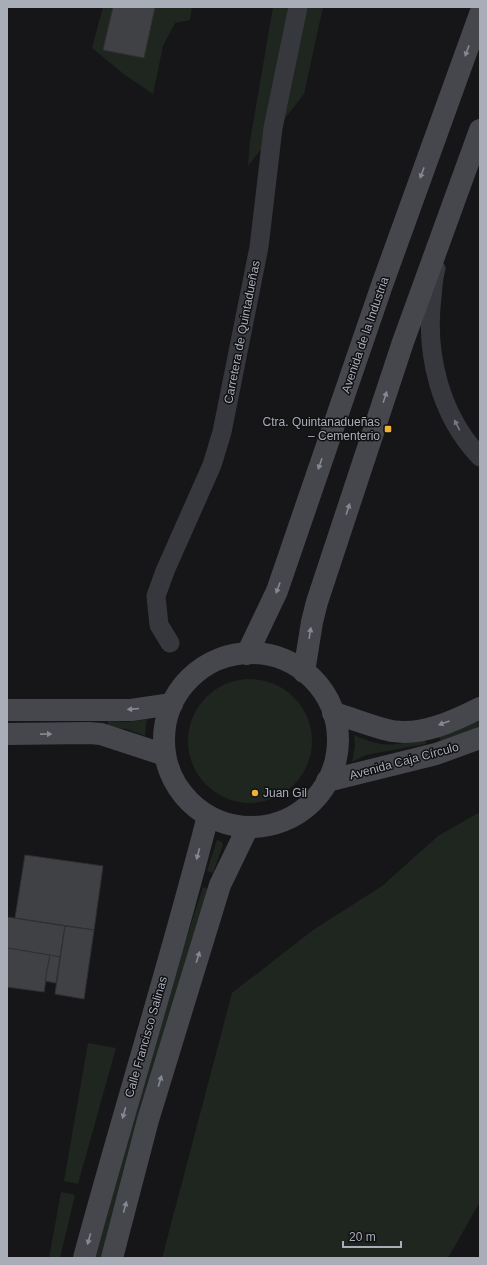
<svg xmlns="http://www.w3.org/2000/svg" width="487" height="1265" font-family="Helvetica,sans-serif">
	<rect width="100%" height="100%" fill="#161618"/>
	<!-- green -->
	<g fill="#1e261f">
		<path d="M103,7H192L190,20L175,23L163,46L153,94L125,75L92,48Z"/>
		<path d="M273,7H323L304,94L248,166L250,141Z"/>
		<circle cx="250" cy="741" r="62"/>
		<path d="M147,719L145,736L127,729L108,727V721L128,722Z"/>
		<path d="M480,721V727L440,741L439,736Z"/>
		<path d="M354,735C385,749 393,745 425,739L426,744L366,755L352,762L355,746Z"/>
		<path d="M480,812V1202L448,1258H162L232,993L313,930L382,886L438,836Z"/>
		<path d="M217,840L222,842L223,845L213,873L207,871Z"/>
		<path d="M203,887L208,889C169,1011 134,1134 101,1258H95L170,988Z"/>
		<path d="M88,1043L116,1048L78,1184L64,1181Z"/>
		<path d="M61,1192L75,1195L60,1258H49Z"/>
	</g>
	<!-- building -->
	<g fill="#404145" stroke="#303034">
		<path d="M113,7H155L144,58L103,50Z"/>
		<path d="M25,855L103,866L94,930L15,918Z"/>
		<path d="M7,917L65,926L60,957L7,948Z"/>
		<path d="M65,926L94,930L84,999L55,994Z"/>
		<path d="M7,948L50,955L44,992L7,987Z"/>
		<path d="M50,955L60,957L56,983L45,981Z"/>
	</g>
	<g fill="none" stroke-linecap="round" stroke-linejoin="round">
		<!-- street -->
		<g stroke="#37383d" stroke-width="19">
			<path d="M436,269C433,278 433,288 432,297C425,354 440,415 480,457"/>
			<path d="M170,643L159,625L156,596L165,571L212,465L222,432L259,247L273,128L298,7"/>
		</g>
		<!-- secondary -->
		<g stroke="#45474d" stroke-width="22">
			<circle cx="251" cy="740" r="87"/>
			<path d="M247,654L277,591L382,285L480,14"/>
			<path d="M304,672L312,622L317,602L403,342L480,130"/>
			<path d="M7,710H131L172,704"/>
			<path d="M333,713C352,718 373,727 392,731C422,736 454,721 480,708"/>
			<path d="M7,734L89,733L101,734L165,755"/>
			<path d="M327,781L436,754L480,738"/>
			<path d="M84,1258C124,1110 170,964 208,816"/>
			<path d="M112,1258L148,1120L220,885L248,827"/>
		</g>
	</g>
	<!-- one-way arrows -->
	<defs><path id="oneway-solid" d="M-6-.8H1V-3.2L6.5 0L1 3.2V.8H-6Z"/></defs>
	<g fill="#858993">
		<use href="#oneway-solid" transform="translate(467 51) rotate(110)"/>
		<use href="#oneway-solid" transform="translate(422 173) rotate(110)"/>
		<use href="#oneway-solid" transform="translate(385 397) rotate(-72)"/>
		<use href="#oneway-solid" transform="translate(320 464) rotate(109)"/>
		<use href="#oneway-solid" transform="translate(348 509) rotate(-72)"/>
		<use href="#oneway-solid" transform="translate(278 588) rotate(110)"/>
		<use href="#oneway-solid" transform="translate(310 633) rotate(-81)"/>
		<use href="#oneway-solid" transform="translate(133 709) rotate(175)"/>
		<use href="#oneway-solid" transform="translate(444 723) rotate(160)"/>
		<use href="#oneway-solid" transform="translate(46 734) rotate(-1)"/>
		<use href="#oneway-solid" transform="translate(198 854) rotate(105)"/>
		<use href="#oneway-solid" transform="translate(198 957) rotate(-73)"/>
		<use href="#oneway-solid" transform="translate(160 1081) rotate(-73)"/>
		<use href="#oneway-solid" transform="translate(124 1113) rotate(106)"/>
		<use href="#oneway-solid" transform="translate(125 1207) rotate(-75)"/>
		<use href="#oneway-solid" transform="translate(89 1239) rotate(105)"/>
	</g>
	<use fill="#757881" href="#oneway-solid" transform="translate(457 425) rotate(-117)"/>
	<!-- markers -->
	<g fill="#f2b134" stroke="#111113" stroke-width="1.5">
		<rect x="384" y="425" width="8" height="8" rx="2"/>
		<circle cx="255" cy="793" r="4"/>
	</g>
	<g text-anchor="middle" stroke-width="3" stroke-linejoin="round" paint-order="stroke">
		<!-- street labels -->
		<g font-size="12" fill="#a8adb8" stroke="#111113">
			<text transform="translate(242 332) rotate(-79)" y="4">Carretera de Quintadueñas</text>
			<text transform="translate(365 335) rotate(-71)" y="4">Avenida de la Industria</text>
			<text transform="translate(404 761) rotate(-15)" y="4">Avenida Caja Círculo</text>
			<text transform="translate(146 1037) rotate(-74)" y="4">Calle Francisco Salinas</text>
		</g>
		<!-- poi labels -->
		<g font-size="12" fill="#a8adb8" stroke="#111113" text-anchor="end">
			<text x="380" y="426">Ctra. Quintanadueñas<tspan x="380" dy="14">– Cementerio</tspan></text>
			<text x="263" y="797" text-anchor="start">Juan Gil</text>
		</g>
	</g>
	<!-- border -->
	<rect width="487" height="1265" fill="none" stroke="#a8adb8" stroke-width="16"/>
	<!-- scale -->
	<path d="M343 1241v6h58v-6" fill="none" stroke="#a8adb8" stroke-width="2"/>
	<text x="349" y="1241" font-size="12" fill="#a8adb8" stroke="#111113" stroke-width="3" paint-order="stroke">20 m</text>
</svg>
